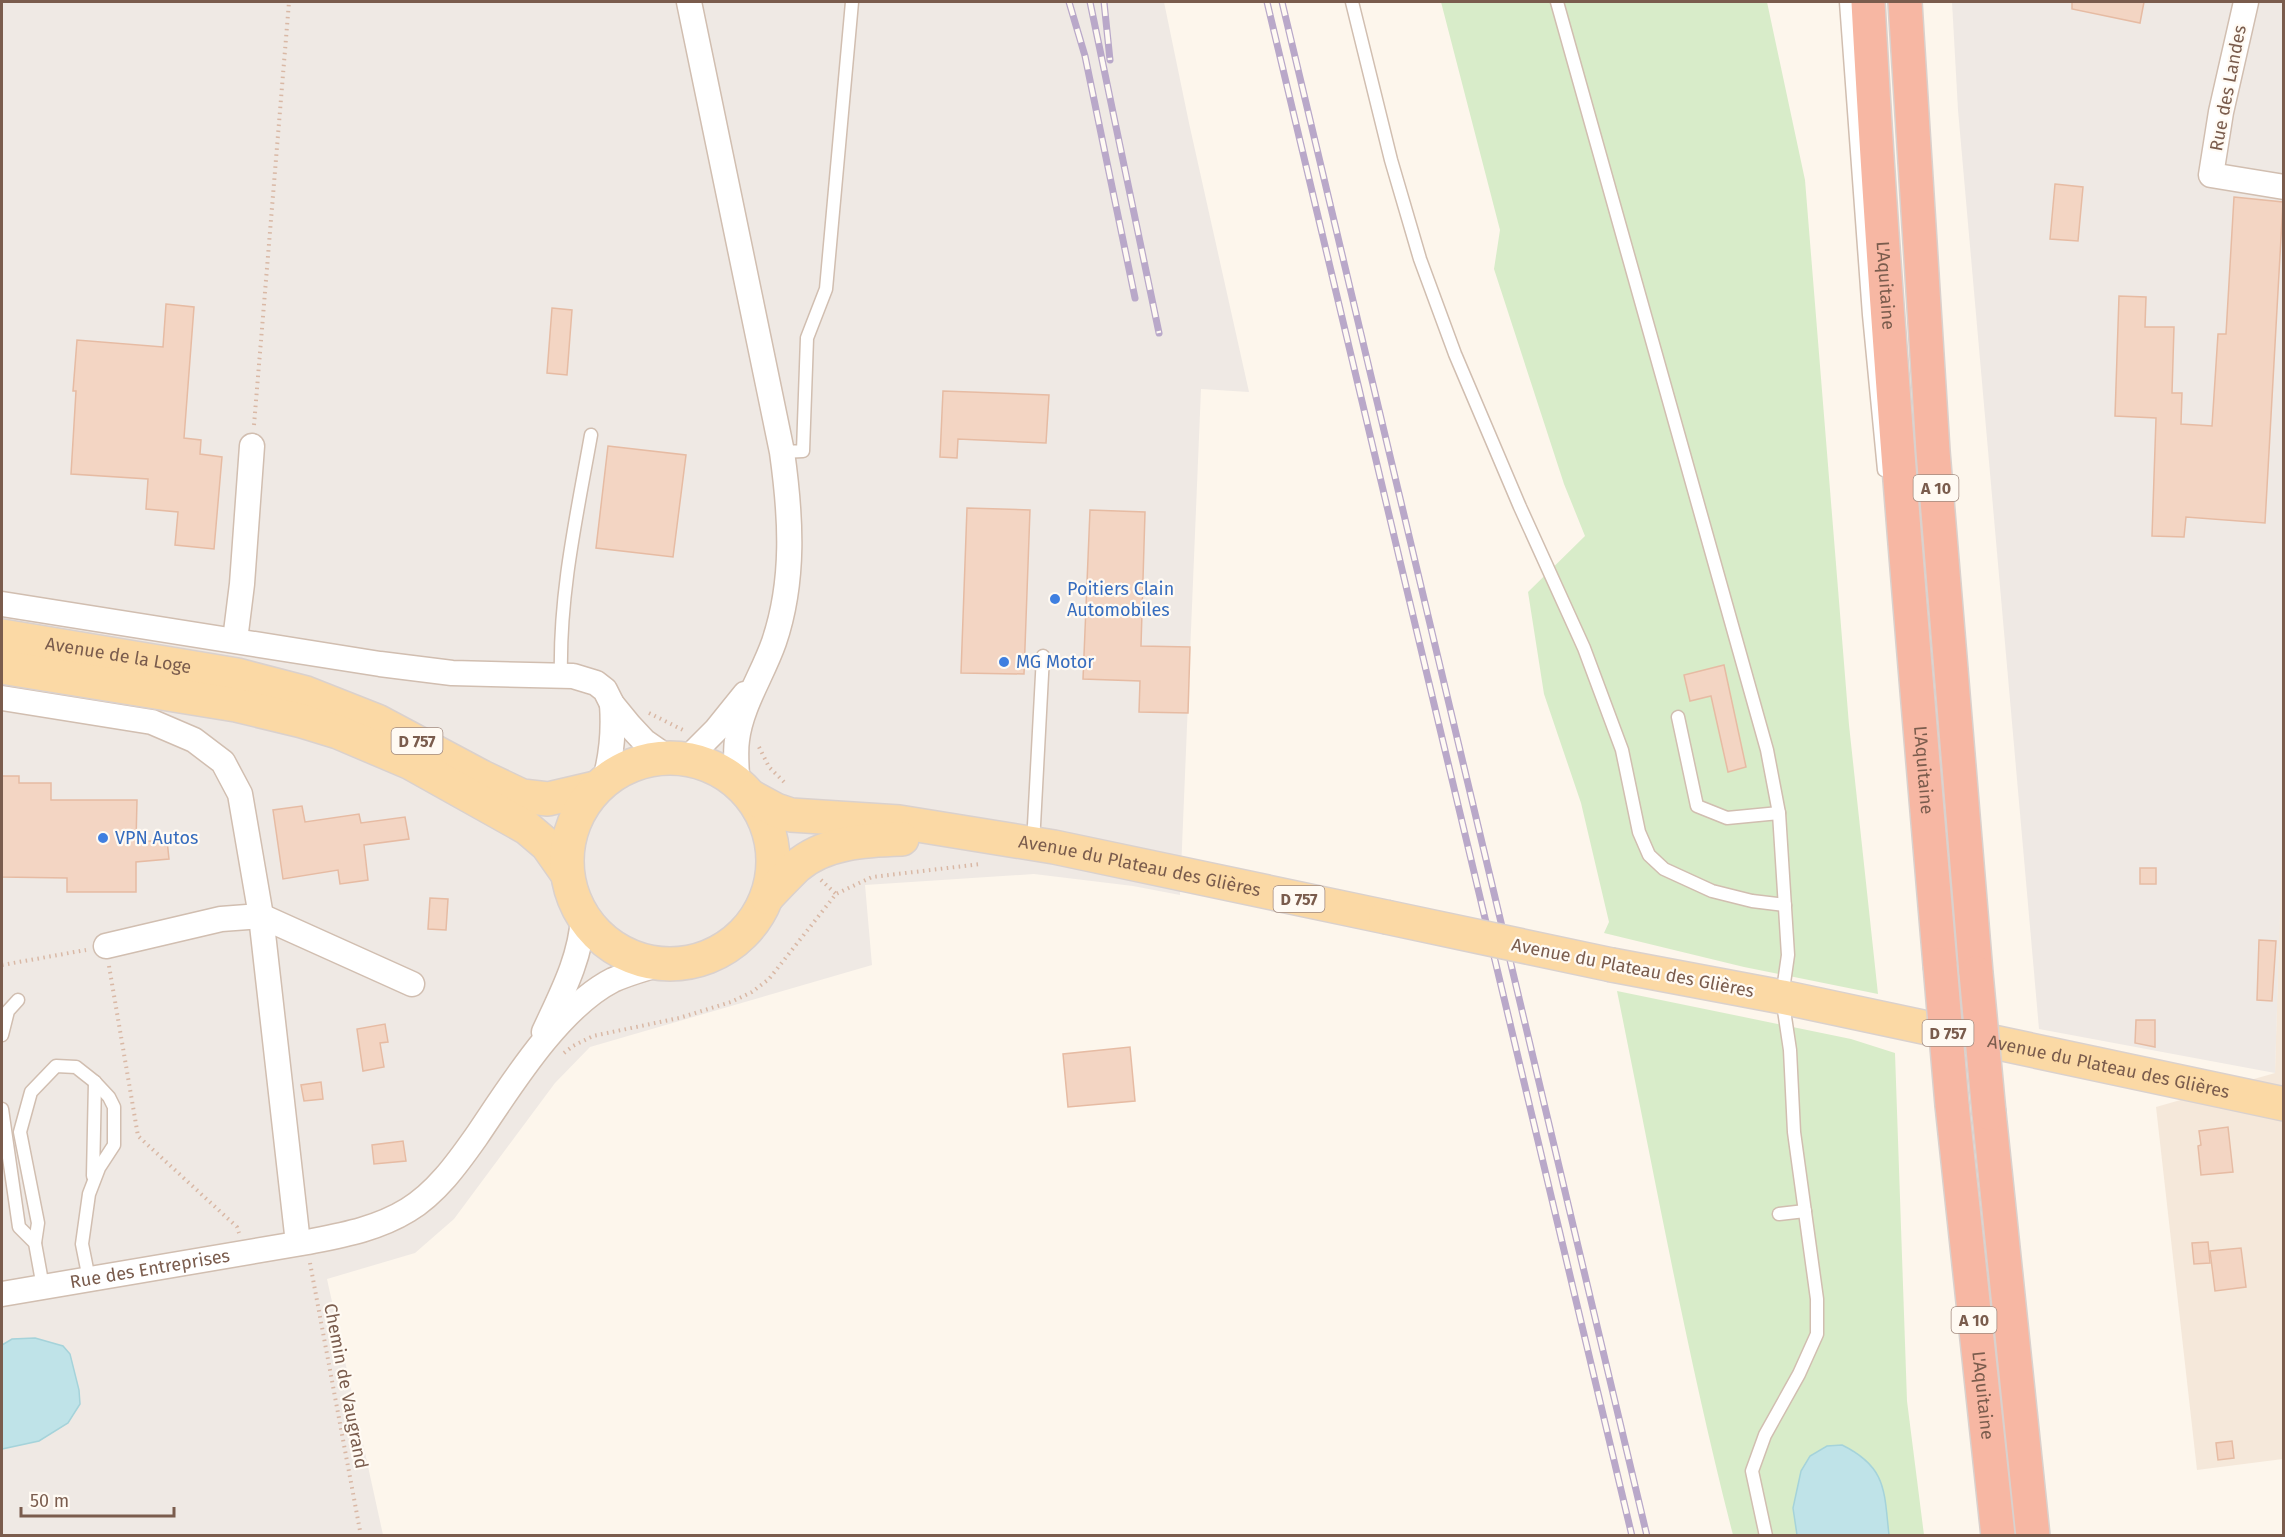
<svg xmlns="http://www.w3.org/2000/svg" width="2285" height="1537" font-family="'Fira Sans',sans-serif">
	<rect width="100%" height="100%" fill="#fdf6ec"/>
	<!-- residential -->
	<path fill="#f5e8da" d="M2283,785V1459L2197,1470L2156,1107L2275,1073Z"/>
	<!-- industrial -->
	<g fill="#efe9e4">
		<path d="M2,2H1164L1189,123L1249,392L1201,389L1180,895L1133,886L1034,874L865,885L872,965L590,1047L555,1083L454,1219L415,1253L327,1279L383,1535L2,1536Z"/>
		<path d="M1952,2H2283L2284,785L2275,1073L2039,1029L1958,110Z"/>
	</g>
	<!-- green -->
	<g fill="#d8ecc9">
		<path d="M1441,2H1767L1805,180L1849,725L1878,994L1744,967L1604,933L1609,922L1581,803L1544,694L1528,592L1585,536L1564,484L1494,269L1500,230Z"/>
		<path d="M1617,991L1851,1039L1895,1053L1907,1401L1924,1535H1733C1687,1356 1654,1173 1617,991Z"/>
	</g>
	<!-- water -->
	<g fill="#bfe3e8" stroke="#a5d3da" stroke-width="1.5">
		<path d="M35,1338L63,1346L70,1354L79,1390L80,1404L68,1423L39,1441L2,1449V1345L12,1339Z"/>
		<path d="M1842,1445C1887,1467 1884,1491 1889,1535H1797L1793,1508L1801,1471L1810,1456L1827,1446Z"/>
	</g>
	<!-- building -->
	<g fill="#f3d5c3" stroke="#e6bba3" stroke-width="1.5">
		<path d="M2072,2H2144L2140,23L2072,9Z"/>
		<path d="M2055,184L2083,187L2078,241L2050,239Z"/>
		<path d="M2234,197L2283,202L2265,523L2186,517L2184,537L2152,536L2156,418L2115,416L2119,296L2146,297L2145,327H2174L2172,393H2182L2181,424L2212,426L2218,334H2226Z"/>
		<path d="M166,304L194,307L184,438L201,440L200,454L222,457L214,549L175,545L178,512L146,509L148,479L71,474L76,391H73L77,340L163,347Z"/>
		<path d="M552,308L572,310L567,375L547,373Z"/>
		<path d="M943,391L1049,395L1046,443L958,439L957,458L940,457Z"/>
		<path d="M608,446L686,455L673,557L596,548Z"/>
		<path d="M967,508L1030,510L1024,674L961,673Z"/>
		<path d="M1090,510L1145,512L1141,646L1190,647L1188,713L1139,712L1140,681L1083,679Z"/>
		<path d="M1724,665L1746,767L1728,772L1711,696L1690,701L1684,675Z"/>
		<path d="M2,776H19V783H51V800H137L136,842L167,840L169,859L136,862V892H67V878L2,877Z"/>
		<path d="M302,806L305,822L359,814L361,823L405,817L409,839L364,845L368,880L340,884L338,870L283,879L273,810Z"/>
		<rect x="2140" y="868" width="16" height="16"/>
		<path d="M430,898L448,899L446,930L428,929Z"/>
		<path d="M2259,940L2276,941L2272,1001L2257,1000Z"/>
		<path d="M2136,1020H2155V1047L2135,1043Z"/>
		<path d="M385,1024L388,1042L380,1043L384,1067L363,1071L357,1029Z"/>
		<path d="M1130,1047L1135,1101L1068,1107L1063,1054Z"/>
		<path d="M321,1082L323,1099L304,1101L301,1085Z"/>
		<path d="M2228,1127L2233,1172L2201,1175L2198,1146L2201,1145L2199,1131Z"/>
		<path d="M403,1141L406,1161L374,1164L372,1145Z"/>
		<path d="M2208,1242L2210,1263L2194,1264L2192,1243Z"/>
		<path d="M2241,1248L2246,1287L2215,1291L2210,1251Z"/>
		<path d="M2232,1441L2234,1458L2218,1460L2216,1443Z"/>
	</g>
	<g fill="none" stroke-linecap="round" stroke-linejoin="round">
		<defs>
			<g id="service">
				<path d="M1352,2L1391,160L1420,259L1455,354L1520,507L1584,648L1622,750L1639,832L1649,855L1664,869L1712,891L1752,901L1785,905"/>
				<path d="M1557,2L1767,750L1779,813L1788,955L1782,997L1790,1050L1794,1132L1817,1299V1334L1799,1374L1765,1435L1752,1471L1766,1536"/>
				<path d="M1846,2L1869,315L1884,470"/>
				<path d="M782,452L803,451L807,338L826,289L852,2"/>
				<path d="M561,675C559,594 577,514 591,435"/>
				<path d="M1678,717L1697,806L1727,818L1779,813"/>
				<path d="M1033,844L1043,656"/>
				<path d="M2,1035L8,1011L18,1000"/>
				<path d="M2,1109L19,1227L35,1243L43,1287"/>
				<path d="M93,1176L95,1082"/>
				<path d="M1779,1214L1805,1211"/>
				<path d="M35,1243L38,1223L20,1132L31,1092L56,1066L76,1067L95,1082L109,1097L114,1107V1145L99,1168L89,1194L82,1244L89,1279"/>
			</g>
			<g id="minor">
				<path d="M689,2L782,452C791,516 795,580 774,642C763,674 741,706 737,740C735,753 737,768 737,781"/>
				<path d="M2246,2L2221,112L2211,175L2284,187"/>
				<path d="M2,604L380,664L452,673L573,676L596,683L605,690L612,704L630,726L644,741L667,757"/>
				<path d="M235,640L242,584L252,446"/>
				<path d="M2,698L152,722L194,740L223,762L240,794L261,916L298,1243"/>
				<path d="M688,758L716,730L745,694"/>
				<path d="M605,779C612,754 614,731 612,704"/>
				<path d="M106,946L221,919L261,916L412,984"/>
				<path d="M544,1032C561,995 581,958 583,917"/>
				<path id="s1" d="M2,1294L308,1242C343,1235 377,1229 408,1210C436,1193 457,1164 476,1137C510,1087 558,1008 613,980C628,973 644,969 660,964"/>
			</g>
			<g id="primary">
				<path id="s2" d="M2,636L237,675L306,693L377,721L482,777L522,796L548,799L595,788"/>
				<path d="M2,667L236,705L302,721L338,732L411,763L527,828L547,845L566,872"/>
				<circle cx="670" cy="861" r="103"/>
				<path id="s3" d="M752,797L776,810L791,815L899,822L1054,847L1386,917"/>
				<path d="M767,897C776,887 786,877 796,867C824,842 866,840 902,839"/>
				<path id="s4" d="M1612,965L1782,997L2284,1104"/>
			</g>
			<g id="motorway">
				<path id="s5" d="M1868,2C1885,323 1913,644 1940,965"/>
				<path d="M1905,2L1933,451L1976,973"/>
				<path id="s6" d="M1952,1105L1998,1536"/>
				<path d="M1989,1113L2033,1536"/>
			</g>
		</defs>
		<!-- service casing -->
		<use href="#service" stroke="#d1beb0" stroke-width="15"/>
		<!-- minor casing -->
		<use href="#minor" stroke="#d1beb0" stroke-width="27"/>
		<!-- primary casing -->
		<use href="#primary" stroke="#dad1cd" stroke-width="36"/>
		<!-- motorway casing -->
		<use href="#motorway" stroke="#dad1cd" stroke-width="36"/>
		<!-- path -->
		<g stroke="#d9b8a5" stroke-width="4" stroke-dasharray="1.5 4.5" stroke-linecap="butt">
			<path d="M254,425L289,2"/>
			<path d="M649,713L685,731"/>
			<path d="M759,747L769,767L786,784"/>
			<path d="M821,880L836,894"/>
			<path d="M2,965L86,950"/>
			<path d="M109,966L138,1136L237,1227L239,1233"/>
			<path d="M564,1053L573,1046L593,1036L679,1018L731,1002L752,992L769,979L836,894L872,877L981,864"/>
			<path d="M310,1263L361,1536"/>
		</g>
		<!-- service -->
		<use href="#service" stroke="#fff" stroke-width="12"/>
		<!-- minor -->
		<use href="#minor" stroke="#fff" stroke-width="24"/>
		<!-- primary -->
		<use href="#primary" stroke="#fbd9a5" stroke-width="33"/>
		<!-- motorway -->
		<use href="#motorway" stroke="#f7b7a3" stroke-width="33"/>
		<defs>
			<g id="rail">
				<path d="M1069,2L1085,56L1135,298"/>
				<path d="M1090,2L1159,333"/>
				<path d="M1104,2L1110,60"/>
				<path d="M1267,2L1632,1536"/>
				<path d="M1282,2L1647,1536"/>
			</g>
		</defs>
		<!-- rail casing -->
		<use href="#rail" stroke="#b9a8c9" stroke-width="7"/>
		<!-- rail -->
		<use href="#rail" stroke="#fffaf3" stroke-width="4.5" stroke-dasharray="14" stroke-linecap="butt"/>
		<defs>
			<path id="primary-bridge" d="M1386,917L1612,965"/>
			<g id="motorway-bridge">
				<path d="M1940,965L1952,1105"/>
				<path d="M1976,973L1989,1113"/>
			</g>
		</defs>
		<!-- primary-bridge casing -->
		<use href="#primary-bridge" stroke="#dad1cd" stroke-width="36" stroke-linecap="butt"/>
		<!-- motorway-bridge casing -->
		<use href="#motorway-bridge" stroke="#dad1cd" stroke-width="36" stroke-linecap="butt"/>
		<!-- primary-bridge -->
		<use href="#primary-bridge" stroke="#fbd9a5" stroke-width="33"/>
		<!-- motorway-bridge -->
		<use href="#motorway-bridge" stroke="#f7b7a3" stroke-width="33"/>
	</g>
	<!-- markers -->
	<g fill="#3f7fe0" stroke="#fffaf3" stroke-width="2">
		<circle cx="1055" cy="599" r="6"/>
		<circle cx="1004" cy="662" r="6"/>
		<circle cx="103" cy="838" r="6"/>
	</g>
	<g text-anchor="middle" stroke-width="4.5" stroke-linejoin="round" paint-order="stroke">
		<!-- shield labels -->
		<g fill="#fffaf3" stroke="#a28b7f" stroke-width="1.5">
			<rect x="1913.5" y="475" width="45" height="26" rx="4.5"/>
			<rect x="391.5" y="728" width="51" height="26" rx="4.5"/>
			<rect x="1273.5" y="886" width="51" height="26" rx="4.5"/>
			<rect x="1922.5" y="1020" width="51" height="26" rx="4.5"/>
			<rect x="1951.5" y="1307" width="45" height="26" rx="4.5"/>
		</g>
		<g font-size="16" font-weight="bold" fill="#7a5c4d">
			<text x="1936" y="494">A 10</text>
			<text x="417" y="747">D 757</text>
			<text x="1299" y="905">D 757</text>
			<text x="1948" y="1039">D 757</text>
			<text x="1974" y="1326">A 10</text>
		</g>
		<!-- street labels -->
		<g font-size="18" fill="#7a5c4d" stroke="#fffaf3">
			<text transform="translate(2228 88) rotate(-79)" y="6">Rue des Landes</text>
			<text dy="6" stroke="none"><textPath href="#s5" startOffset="284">L'Aquitaine</textPath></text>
			<text dy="6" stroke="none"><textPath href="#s2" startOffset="118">Avenue de la Loge</textPath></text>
			<text dy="6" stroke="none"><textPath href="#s5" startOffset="770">L'Aquitaine</textPath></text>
			<text dy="6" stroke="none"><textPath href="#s3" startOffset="396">Avenue du Plateau des Glières</textPath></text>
			<text transform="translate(1633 968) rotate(11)" y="6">Avenue du Plateau des Glières</text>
			<text dy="6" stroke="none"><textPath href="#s4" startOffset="507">Avenue du Plateau des Glières</textPath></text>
			<text dy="6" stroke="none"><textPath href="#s1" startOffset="150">Rue des Entreprises</textPath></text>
			<text transform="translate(346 1386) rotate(79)" y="6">Chemin de Vaugrand</text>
			<text dy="6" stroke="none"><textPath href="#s6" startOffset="292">L'Aquitaine</textPath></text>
		</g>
		<!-- shop labels -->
		<g font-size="18" fill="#366cbe" stroke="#fffaf3" text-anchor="start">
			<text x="1067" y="595">Poitiers Clain<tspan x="1067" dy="21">Automobiles</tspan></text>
			<text x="1016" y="668">MG Motor</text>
			<text x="115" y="844">VPN Autos</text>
		</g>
	</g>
	<!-- border -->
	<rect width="2285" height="1537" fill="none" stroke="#7a5c4d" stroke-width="6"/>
	<!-- scale -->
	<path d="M21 1507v9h153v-9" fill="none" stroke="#7a5c4d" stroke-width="3"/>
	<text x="30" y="1507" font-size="18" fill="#7a5c4d" stroke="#fffaf3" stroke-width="4.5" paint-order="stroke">50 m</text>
</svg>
